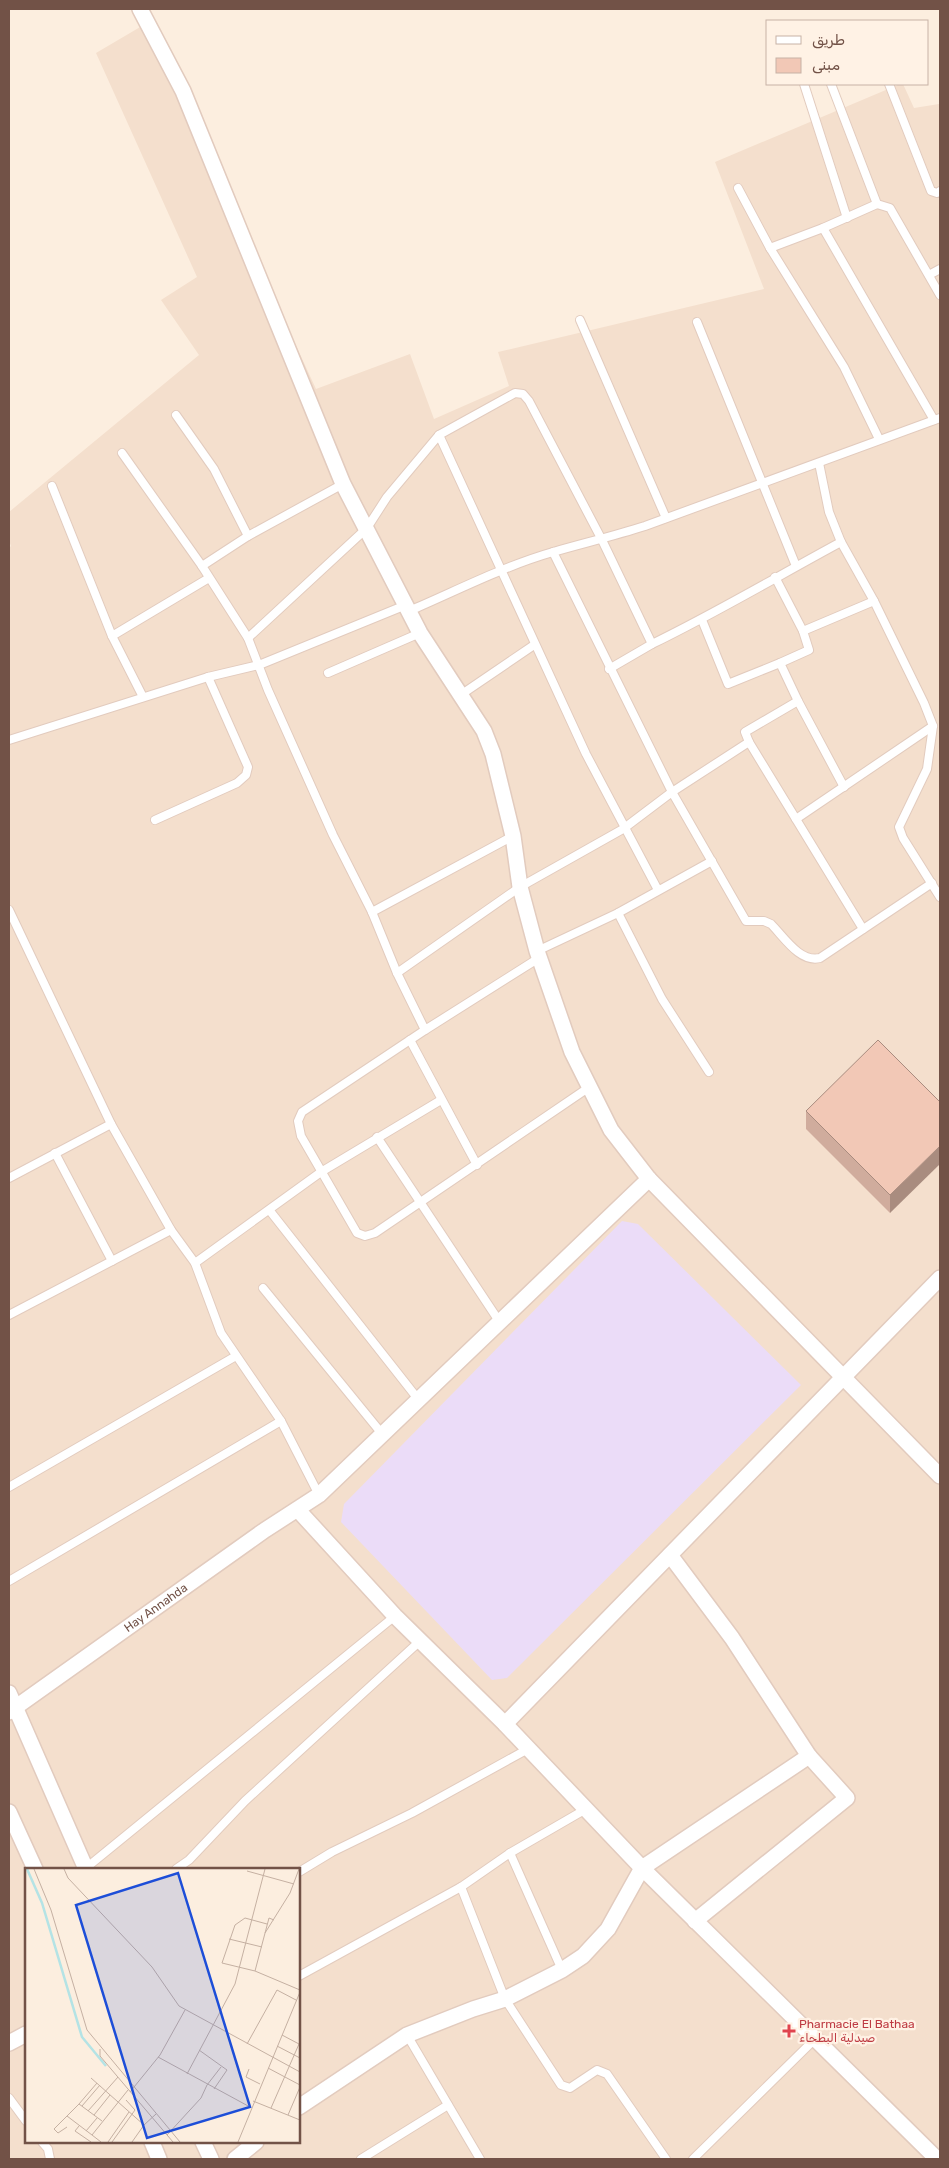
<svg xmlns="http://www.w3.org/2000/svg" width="949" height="2168" font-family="Rubik,'Noto Naskh Arabic',sans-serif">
	<rect width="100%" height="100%" fill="#fceedf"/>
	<!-- residential -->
	<path fill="#f4dfcd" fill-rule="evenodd" d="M147,23L316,389L410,354L434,419L509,386L498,352L764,289L715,162L900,84H903L914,108L939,104L940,2159H9V548L11,546L9,541V512L199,355L161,300L197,277L96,53ZM26,1869H299V2142H26Z"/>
	<!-- education -->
	<path fill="#ebdcf8" d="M622,1221L638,1224L801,1385L507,1678L492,1680L341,1522L344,1504Z"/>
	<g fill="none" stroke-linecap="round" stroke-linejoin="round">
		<defs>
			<g id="lane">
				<path d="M804,84L847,218"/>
				<path d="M831,84L877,204L890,208L940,295"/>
				<path d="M889,84L931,191L937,193L940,191"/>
				<path d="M738,188L770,248L844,367L879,439"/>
				<path d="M823,228L934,420"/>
				<path d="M770,248L823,228L877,204"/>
				<path d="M929,275L940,269"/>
				<path d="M580,320L666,518"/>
				<path d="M697,322L796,566"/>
				<path d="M176,415L214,469L248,536"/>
				<path d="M439,435L586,754L658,890"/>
				<path d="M122,453L202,566"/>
				<path d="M819,463L829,512L841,542L874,601L924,703L933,726L927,769L899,827L903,838L940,897"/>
				<path d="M343,484L248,536L202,566L248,638L268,690L333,835L372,912L397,973L425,1030L539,958"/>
				<path d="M52,486L112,636L143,697"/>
				<path d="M553,552L672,792L746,921H764L771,924C784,937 800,963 820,958L932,883"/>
				<path d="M775,577L803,631"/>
				<path d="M409,611C456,591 504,566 553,552C584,543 614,536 645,526L940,418"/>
				<path d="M702,620L728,684L780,663"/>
				<path d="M112,636L209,578"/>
				<path d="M248,638L367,528L387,497L439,435L515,393L523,394L529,401L602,540L652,644L609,669"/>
				<path d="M652,644C716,613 778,576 841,542"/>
				<path d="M328,673L420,633"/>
				<path d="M462,694L534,645"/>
				<path d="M798,701L780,663L809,650L803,631L874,601"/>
				<path d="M9,740L208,677L259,665L406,605"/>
				<path d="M749,742L745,732L798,701L844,787"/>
				<path d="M796,819L933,726"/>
				<path d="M155,820L237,783L246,775L248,767L208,677"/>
				<path d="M9,910L111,1124"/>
				<path d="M372,912L513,836"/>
				<path d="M618,913L662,999L709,1072"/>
				<path d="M537,951L618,913L712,861"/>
				<path d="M397,973L520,887L623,829L672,792L749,742L863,929"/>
				<path d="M425,1030L302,1112L298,1121L301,1136L357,1233L365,1236L375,1233L588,1088"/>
				<path d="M410,1040L477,1165"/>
				<path d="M377,1137L499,1321"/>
				<path d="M55,1153L112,1261"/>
				<path d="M9,1178L111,1124L171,1230L195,1263L221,1333L281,1421L319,1495"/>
				<path d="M270,1211L418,1399"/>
				<path d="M195,1263L321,1172L441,1100"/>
				<path d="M263,1288L383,1435"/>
				<path d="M9,1315L171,1230"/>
				<path d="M9,1487L236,1356"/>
				<path d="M9,1581L281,1421"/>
				<path d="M510,1853L562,1970"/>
				<path d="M86,1868L395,1616"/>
				<path d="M176,1869L189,1860L245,1801L420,1641"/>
				<path d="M299,1872L332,1852L412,1813L528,1749"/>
				<path d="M461,1887L505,1999L561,2085L570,2088L597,2070L607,2074L666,2159"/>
				<path d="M299,1976L461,1887L510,1853L586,1809"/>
				<path d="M407,2035L480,2159"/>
				<path d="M9,2098L26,2121"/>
				<path d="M42,2142L48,2149L50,2159"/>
				<path d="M361,2159L448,2105"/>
				<path d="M693,2159L815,2039"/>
			</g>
			<g id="street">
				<path d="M140,9L183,91L343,484L420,633L484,731L493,754L513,836L520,887L537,951L572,1052L611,1130L649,1179L940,1476"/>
				<path d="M298,1510L395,1616L505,1724L642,1868L937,2159"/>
				<path d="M670,1555L732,1638L809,1756L847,1798L695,1921"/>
				<path d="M9,1693L86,1869"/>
				<path id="s1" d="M9,1712L265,1530L319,1495L649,1179"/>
				<path d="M505,1724L940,1278"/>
				<path d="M9,1812L35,1869"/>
				<path d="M9,2043L26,2034"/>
				<path d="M299,2107L407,2035L473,2009L505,1999L562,1970L583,1956L608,1929L642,1868L809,1756"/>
				<path d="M152,2142L159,2159"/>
				<path d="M203,2142L211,2159"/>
				<path d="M235,2159L256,2142"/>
			</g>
		</defs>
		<!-- lane casing -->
		<use href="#lane" stroke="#e2cbbe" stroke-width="10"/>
		<!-- street casing -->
		<use href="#street" stroke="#e2cbbe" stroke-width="18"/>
		<!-- lane -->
		<use href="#lane" stroke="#fff" stroke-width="8"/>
		<!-- street -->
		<use href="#street" stroke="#fff" stroke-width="15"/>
	</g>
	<!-- wall -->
	<path fill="#d0ac9d" d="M940,1102L890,1213L806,1129V1111Z"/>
	<!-- shaded-wall -->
	<path fill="#a98c7f" d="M940,1146V1164L890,1213V1195Z"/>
	<!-- building -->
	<path fill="#f2c8b6" stroke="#a98c7f" d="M878,1040L940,1102V1146L890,1195L806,1111Z"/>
	<!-- markers -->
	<path fill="#e0444e" stroke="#fff2e5" stroke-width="2" d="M786.5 2023.5h5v5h5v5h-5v5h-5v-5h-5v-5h5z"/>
	<g text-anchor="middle" stroke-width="4.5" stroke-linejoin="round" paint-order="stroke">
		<!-- street labels -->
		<g font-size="12" fill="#725247" stroke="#fff2e5">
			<text dy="4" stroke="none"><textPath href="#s1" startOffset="180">Hay Annahda</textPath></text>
		</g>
		<!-- health labels -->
		<g font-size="12" fill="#be3a42" stroke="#fff2e5" text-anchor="start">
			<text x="799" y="2028">Pharmacie El Bathaa<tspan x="799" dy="14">صيدلية البطحاء</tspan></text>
		</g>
	</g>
	<!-- overview -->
	<g transform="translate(25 1868)">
		<rect width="275" height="275" fill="#fceedf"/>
		<path fill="none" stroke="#b4e3e5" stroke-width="2.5" d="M2,1L17,35L57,169L81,198"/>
		<path fill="none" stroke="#c5b0a2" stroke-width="1" d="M9,1L26,42L62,162L155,274M39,1L43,10L127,99L154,138L275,204M222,3L269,16M242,56L220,50L210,57L197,95L230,103L275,122M240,65L265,25L274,1M204,71L237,79M230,103L244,50L249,52M257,167L274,176M222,176L252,122L271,132M252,178L275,190M75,181V188L148,274M174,182L202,202L189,221M133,189L225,239M243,200L275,217M224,201L221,209L235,216M162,206L210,116L240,1M66,210L119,257M72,215L54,236L77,253M105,224L135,187L160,142M228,233L275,252M54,236L42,248L67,267M57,238L75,217M246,240L274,176M63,243L93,209M69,247L85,227M263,247L275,219M54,258L50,263L66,274M42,259L33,265L29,261L42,248M61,263L72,250M142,267L176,230L182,217L196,199M76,274L67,267L103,222M83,274L104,244M87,274L110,242L101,232M107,274L119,257L131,246M213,274L275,124"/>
		<path fill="#1d4ed8" fill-opacity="0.15" stroke="#1d4ed8" stroke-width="2.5" d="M153,5L225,239L122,270L51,37Z"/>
		<rect width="275" height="275" fill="none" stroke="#725247" stroke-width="2.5"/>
	</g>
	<!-- border -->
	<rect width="949" height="2168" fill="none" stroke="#725247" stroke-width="20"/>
	<!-- legend -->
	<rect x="766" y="20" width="162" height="65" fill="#fff2e5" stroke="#c7b2a6"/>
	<rect x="776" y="36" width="25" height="8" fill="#ffffff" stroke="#c7b2a6"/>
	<text x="812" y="45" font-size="15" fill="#725247">طريق</text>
	<rect x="776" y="58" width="25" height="15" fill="#f2c8b6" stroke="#c7b2a6"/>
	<text x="812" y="70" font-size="15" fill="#725247">مبنى</text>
</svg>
